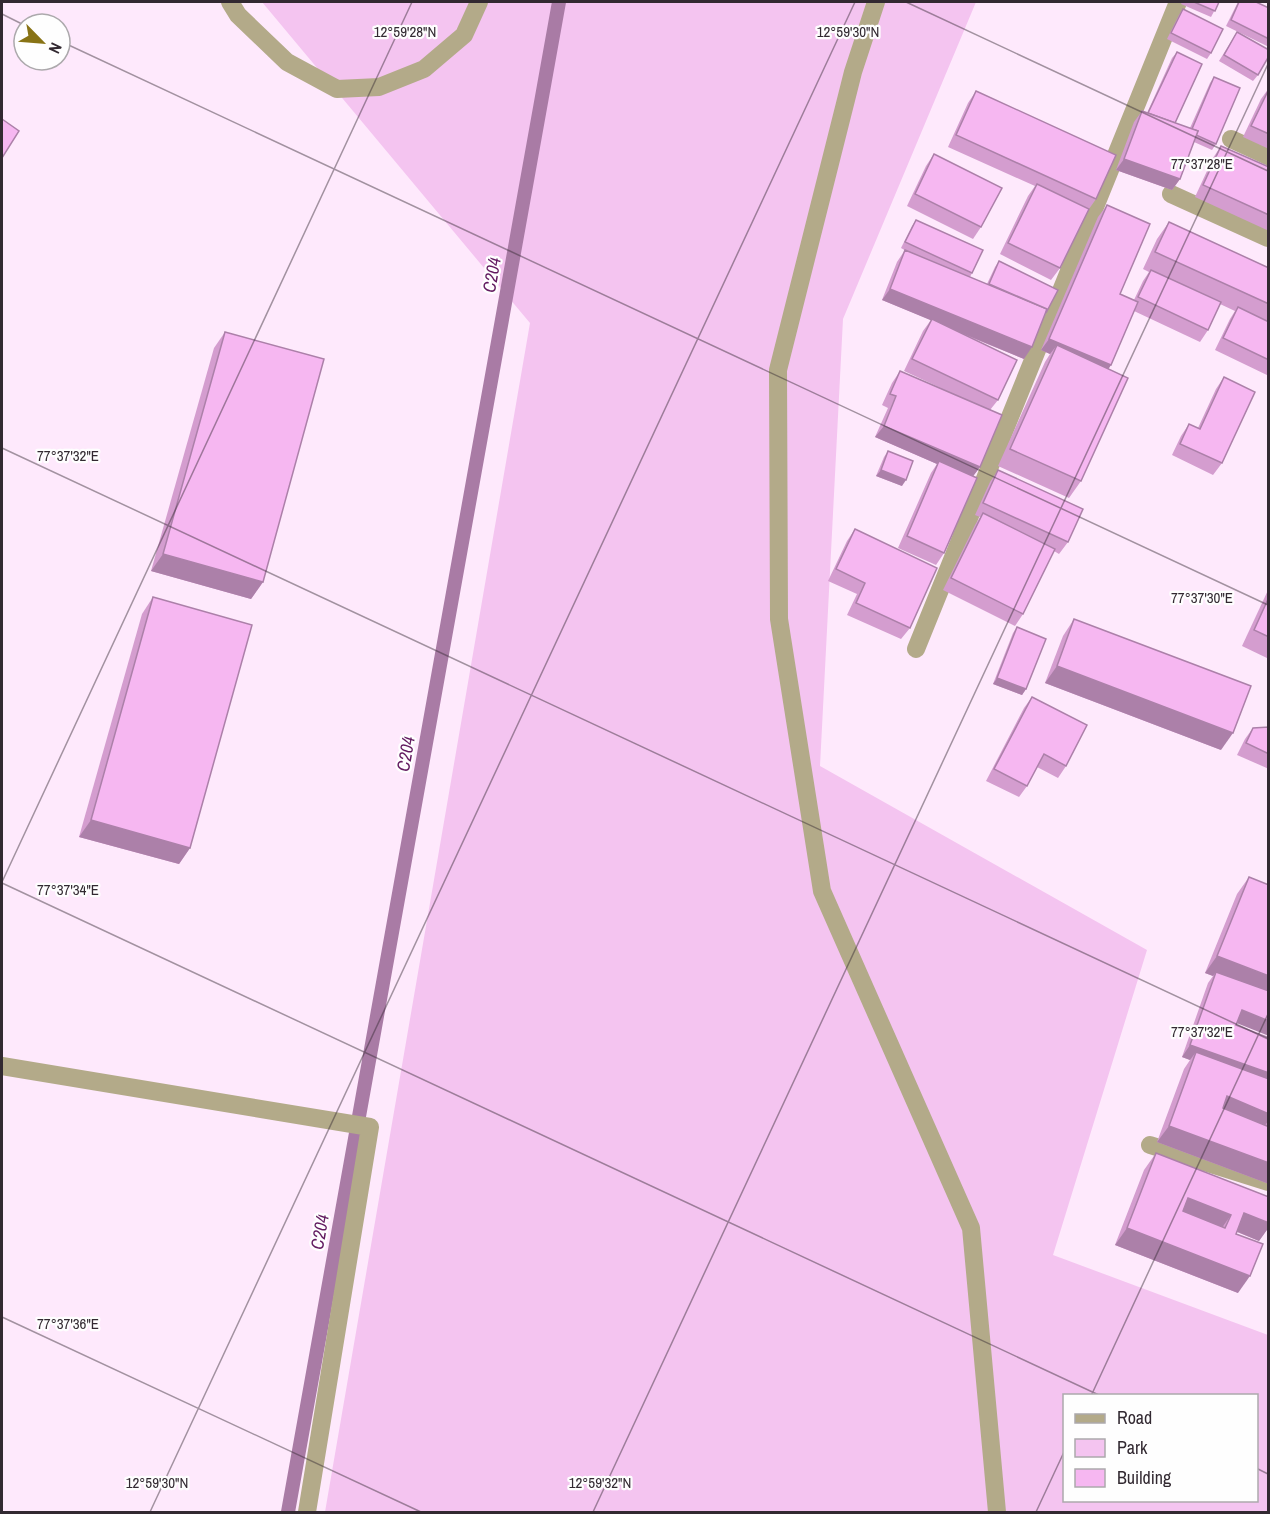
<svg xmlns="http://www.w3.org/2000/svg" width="1270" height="1514" font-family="'Archivo Narrow',sans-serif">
	<rect width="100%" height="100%" fill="#fee9fc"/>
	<!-- green -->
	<path fill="#f4c4f0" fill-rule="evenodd" d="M262,2H976L843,319L820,766L1147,950L1053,1255L1268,1335V1512H325L530,323ZM1064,1396H1256V1500H1064Z"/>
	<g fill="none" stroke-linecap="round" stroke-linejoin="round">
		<!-- stream -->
		<path stroke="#a97ba5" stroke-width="14" d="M288,1512L559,2"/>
		<!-- minor -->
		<g stroke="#b3aa89" stroke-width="18">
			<path d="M230,2L238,15L287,62L337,89L379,87L424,69L464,35L479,2"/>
			<path d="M876,2L853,72L778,370L779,619L822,891L971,1228L997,1512"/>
			<path d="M1231,139L1268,156"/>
			<path d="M1171,194L1268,238"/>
			<path d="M916,649L1178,2"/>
			<path d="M2,1066L370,1127L307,1512"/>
			<path d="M1150,1145L1268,1182"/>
		</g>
	</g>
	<!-- wall -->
	<g fill="#d49dcf">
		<path d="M1182,2H1219L1211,17L1181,4Z"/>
		<path d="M1238,2H1256L1269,8V47L1226,26Z"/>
		<path d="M1183,9L1211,53L1207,59L1167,39L1179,15Z"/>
		<path d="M1237,32L1258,75L1253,81L1219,61Z"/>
		<path d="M1177,52L1175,123L1190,128L1210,83L1214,77L1216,144L1212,150L1194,142L1180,179L1172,190L1116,170L1134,122L1142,111L1147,113L1172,58Z"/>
		<path d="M1269,88V149L1243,137L1261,99Z"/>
		<path d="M976,91L1096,199L1089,209L1060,268L1051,280L1000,254L1028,196L1035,186L948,147L968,103Z"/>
		<path d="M1221,146L1269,167V231L1195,197L1213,158Z"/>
		<path d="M934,154L981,227L973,239L907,206L926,166Z"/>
		<path d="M1107,205L1120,294L1134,300L1143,281L1149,272L1143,269L1157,239L1169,222L1269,268V376L1215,350L1230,319L1235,311L1220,304L1208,330L1200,342L1134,311L1111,365L1108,369L1081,481L1069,498L998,466L1045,362L1050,354L1041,350L1098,217Z"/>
		<path d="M916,220L972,273L970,277L987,284L995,267L999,261L1046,313L1024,359L960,333L998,400L990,410L980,467L973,476L944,553L936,565L898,548L931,473L937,464L875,437L888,408L882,405L892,383L900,371L943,389L904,371L923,331L931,320L882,300L897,262L905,250L908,252L901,248L912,226Z"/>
		<path d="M225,332L263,582L251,599L151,571L214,348Z"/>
		<path d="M1224,377L1222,463L1213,475L1172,455L1181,436L1189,424L1198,428L1216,389Z"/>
		<path d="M888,451L902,486L876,476L884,457Z"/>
		<path d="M998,470L1068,542L1059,554L1054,551L1023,614L1015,626L943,590L975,525L980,517L975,515L990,482Z"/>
		<path d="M855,529L910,628L901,639L847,615L857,594L828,581L847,541Z"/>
		<path d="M1269,588V659L1242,646Z"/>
		<path d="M153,597L190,848L179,864L79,837L142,614Z"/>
		<path d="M1074,619L1221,750L1045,683L1063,636Z"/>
		<path d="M1017,627L1026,689L1022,695L993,684L1013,633Z"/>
		<path d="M1032,697L1066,766L1058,778L1037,767L1027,786L1019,797L986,781L1024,708Z"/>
		<path d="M1269,727V769L1237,755L1245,739L1253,728Z"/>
		<path d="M1249,877L1236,1025L1269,1038V1184L1157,1142L1184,1069L1190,1060L1182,1057L1208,983L1213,976L1205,973L1237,894Z"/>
		<path d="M1156,1153L1269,1197V1227L1259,1241L1237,1232L1236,1234L1238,1293L1115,1245L1144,1170Z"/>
	</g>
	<!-- shaded-wall -->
	<g fill="#ac80a9">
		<path d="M1124,159L1180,179L1172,190L1116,170Z"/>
		<path d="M890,289L1032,347L1024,359L882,300Z"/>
		<path d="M1049,339L1111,365L1103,377L1057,345L1050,354L1041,350Z"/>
		<path d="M884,426L980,467L971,479L939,461L937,464L875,437Z"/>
		<path d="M881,470L906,480L902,486L876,476Z"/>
		<path d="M163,554L263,582L251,599L151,571Z"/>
		<path d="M1057,666L1233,733L1221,750L1045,683Z"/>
		<path d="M997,678L1026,689L1022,695L993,684Z"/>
		<path d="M91,820L190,848L179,864L79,837Z"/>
		<path d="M1217,956L1269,976V997L1216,972L1213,976L1205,973Z"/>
		<path d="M1242,1010L1269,1021V1036L1234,1022Z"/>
		<path d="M1190,1045L1269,1073V1088L1196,1052L1190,1060L1182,1057Z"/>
		<path d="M1227,1096L1269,1114V1120L1260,1132L1215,1113Z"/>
		<path d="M1169,1126L1269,1163V1184L1157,1142Z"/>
		<path d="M1188,1198L1231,1215L1219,1232L1177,1215Z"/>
		<path d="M1244,1213L1269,1223V1227L1259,1241L1233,1230Z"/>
		<path d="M1127,1228L1250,1276L1238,1293L1115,1245Z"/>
	</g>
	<!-- building -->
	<g fill="#f6b7f1" stroke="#ac80a9" stroke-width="1.5" fill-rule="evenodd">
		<path d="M1194,2H1219L1215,11Z"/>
		<path d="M1239,2H1256L1269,8V39L1231,20Z"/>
		<path d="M1183,9L1223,29L1211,53L1171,33Z"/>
		<path d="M1237,32L1269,50V56L1258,75L1224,55Z"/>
		<path d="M1177,52L1202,64L1175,123L1148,113Z"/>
		<path d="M1214,77L1240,88L1216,144L1196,135L1198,131L1192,129Z"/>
		<path d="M1269,89V134L1251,126Z"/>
		<path d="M976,91L1116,155L1096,199L956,135Z"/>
		<path d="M1142,111L1198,131L1180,179L1124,159Z"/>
		<path d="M2,119L19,131L2,158Z"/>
		<path d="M1221,146L1269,167V215L1203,185Z"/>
		<path d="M934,154L1002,188L981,227L915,194Z"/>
		<path d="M1037,184L1089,209L1060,268L1008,243Z"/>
		<path d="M1107,205L1150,224L1120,294L1138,302L1111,365L1049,339Z"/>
		<path d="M916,220L983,250L972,273L905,242Z"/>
		<path d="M1169,222L1269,268V304L1155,252Z"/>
		<path d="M905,250L1047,309L1032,347L890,289Z"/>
		<path d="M999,261L1058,290L1046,313L1047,309L989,284Z"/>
		<path d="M1151,270L1221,302L1208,330L1138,297Z"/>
		<path d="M1238,307L1269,322V360L1223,338Z"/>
		<path d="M932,319L1017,360L998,400L912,359Z"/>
		<path d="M225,332L324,359L263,582L163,554Z"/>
		<path d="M1057,345L1128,378L1081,481L1010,449Z"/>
		<path d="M900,371L1002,415L980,467L884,426L896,396L890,394Z"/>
		<path d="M1224,377L1255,392L1222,463L1180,444L1189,424L1200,429Z"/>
		<path d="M888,451L913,461L906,480L881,470Z"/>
		<path d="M939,461L977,478L944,553L907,536Z"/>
		<path d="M998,470L1083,509L1068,542L983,503Z"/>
		<path d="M983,513L1055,549L1023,614L951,578Z"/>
		<path d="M855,529L937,568L910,628L856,603L865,583L836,569Z"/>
		<path d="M153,597L252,625L190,848L91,820Z"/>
		<path d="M1269,597V637L1254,630Z"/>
		<path d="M1074,619L1251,686L1233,733L1057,666Z"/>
		<path d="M1017,627L1046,639L1026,689L997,678Z"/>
		<path d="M1032,697L1087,725L1066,766L1044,754L1027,786L994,769Z"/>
		<path d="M1269,727V754L1246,743L1253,728Z"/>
		<path d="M1249,877L1269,885V976L1217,956Z"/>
		<path d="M1216,972L1269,991V1021L1242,1010L1236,1025L1269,1038V1073L1190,1045Z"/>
		<path d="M1196,1052L1269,1079V1114L1227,1096L1223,1108L1267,1126L1269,1123V1163L1169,1126Z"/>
		<path d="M1156,1153L1269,1197V1223L1244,1213L1236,1234L1263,1244L1250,1276L1127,1228ZM1188,1198L1231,1215L1225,1228L1183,1211Z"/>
	</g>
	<!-- ticks -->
	<path fill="none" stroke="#322931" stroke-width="1.5" stroke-opacity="0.45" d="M906,2L1268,171M2,14L24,25M60,41L1268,605M2,448L1268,1039M2,882L412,2M2,883L1101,1396M2,1317L421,1512M1091,1396L1268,1014M1256,1468L1268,1474M150,1512L855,2M593,1512L1268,64M1036,1512L1064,1452"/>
	<g text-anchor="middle" stroke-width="4.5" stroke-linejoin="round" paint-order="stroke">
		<!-- water labels -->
		<g font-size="18" font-style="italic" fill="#621a60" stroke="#fefefe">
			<text transform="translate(492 275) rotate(-80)" y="6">C204</text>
			<text transform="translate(406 754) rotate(-80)" y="6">C204</text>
			<text transform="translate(320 1232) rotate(-80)" y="6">C204</text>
		</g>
	</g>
	<g font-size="15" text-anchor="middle" fill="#322931" stroke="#fefefe" stroke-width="4.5" stroke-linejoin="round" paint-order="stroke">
		<text x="405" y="37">12°59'28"N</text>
		<text x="848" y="37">12°59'30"N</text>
		<text x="1202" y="169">77°37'28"E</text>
		<text x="68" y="461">77°37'32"E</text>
		<text x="1202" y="603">77°37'30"E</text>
		<text x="68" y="895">77°37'34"E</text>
		<text x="1202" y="1037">77°37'32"E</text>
		<text x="68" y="1329">77°37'36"E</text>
		<text x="157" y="1488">12°59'30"N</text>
		<text x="600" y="1488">12°59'32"N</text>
	</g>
	<!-- border -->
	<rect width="1270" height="1514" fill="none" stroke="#322931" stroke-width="6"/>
	<!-- legend -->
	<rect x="1063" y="1394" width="195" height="108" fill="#fefefe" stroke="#aca9ac" stroke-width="1.5"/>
	<rect x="1075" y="1414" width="30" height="9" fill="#b3aa89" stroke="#aca9ac" stroke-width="1.5"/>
	<text x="1117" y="1424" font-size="18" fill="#322931">Road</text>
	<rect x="1075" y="1439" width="30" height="18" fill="#f4c4f0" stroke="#aca9ac" stroke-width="1.5"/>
	<text x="1117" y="1454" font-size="18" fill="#322931">Park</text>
	<rect x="1075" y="1469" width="30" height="18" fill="#f6b7f1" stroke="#aca9ac" stroke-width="1.5"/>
	<text x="1117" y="1484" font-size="18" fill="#322931">Building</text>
	<!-- north arrow -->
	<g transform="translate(42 42) rotate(115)"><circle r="28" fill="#fefefe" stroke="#aca9ac" stroke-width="1.5"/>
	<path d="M0-4.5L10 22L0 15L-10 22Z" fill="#887315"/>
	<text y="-9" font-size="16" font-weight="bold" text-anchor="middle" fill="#322931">N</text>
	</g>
</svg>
